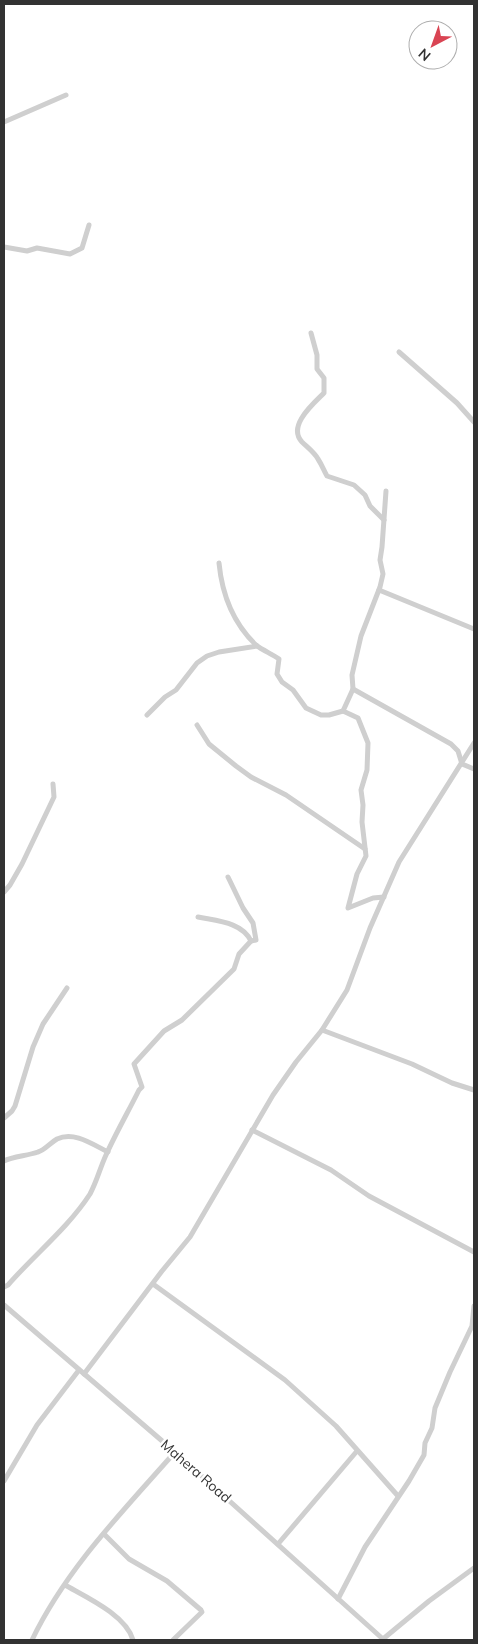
<svg xmlns="http://www.w3.org/2000/svg" width="478" height="1644" font-family="Mulish,sans-serif">
	<rect width="100%" height="100%" fill="#fff"/>
	<g fill="none" stroke-linecap="round" stroke-linejoin="round">
		<!-- minor -->
		<g stroke="#cfcfcf" stroke-width="5">
			<path d="M4,122L66,95"/>
			<path d="M4,247L27,251L37,248L70,254L82,248L89,225"/>
			<path d="M311,333L317,355V369L324,378V393C313,404 287,426 302,442C307,447 314,452 318,459C322,465 324,471 327,476L354,485L365,495L370,506L384,520"/>
			<path d="M399,352L457,403L474,422"/>
			<path d="M219,563C222,594 233,623 256,645C262,650 272,654 279,659L277,674L282,682L293,690L306,708L321,715H329L343,711"/>
			<path d="M379,590L474,629"/>
			<path d="M353,689L352,675L361,636L380,587L383,574L380,560L382,547L386,491"/>
			<path d="M147,715L165,697L176,690L197,663L207,656L219,652L257,646"/>
			<path d="M197,725L209,744L236,766L251,777L286,795L365,849"/>
			<path d="M228,877L243,908L253,923L256,940L251,941"/>
			<path d="M4,892L10,885L22,864L54,797L53,784"/>
			<path d="M384,897L373,898L348,908L357,874L366,856L362,822L363,805L361,790L367,770L368,743L358,718L343,711L353,689L451,744L458,751L462,764L474,769"/>
			<path d="M322,1030L412,1064L452,1083L474,1090"/>
			<path d="M4,1118L12,1111L15,1106L33,1047L43,1024L67,988"/>
			<path d="M252,1130L331,1170L369,1196L474,1252"/>
			<path d="M4,1161C13,1156 27,1156 38,1152C45,1150 50,1143 57,1139C74,1131 92,1144 108,1152"/>
			<path d="M153,1284L285,1380L336,1426L398,1496"/>
			<path d="M4,1287L8,1285C34,1255 68,1228 90,1194C97,1181 100,1168 106,1155C116,1133 128,1112 139,1090L142,1087L134,1064L164,1031L182,1020L234,969L239,954L251,941C242,922 217,921 198,917"/>
			<path d="M4,1305L175,1452L384,1640"/>
			<path d="M84,1374L162,1271L190,1237L273,1095L296,1062L322,1030L347,990L370,928L399,862L474,743"/>
			<path d="M4,1481L37,1425L79,1370"/>
			<path d="M104,1534L129,1559L167,1581L201,1610L202,1612L173,1640"/>
			<path d="M278,1544L357,1451"/>
			<path d="M65,1585C86,1597 126,1615 133,1640"/>
			<path d="M338,1599L365,1547L409,1481L424,1455L425,1443L432,1428L435,1408L450,1372L472,1326L474,1306"/>
			<path d="M383,1639L429,1601L474,1568"/>
			<path d="M32,1640C66,1569 123,1511 175,1452"/>
		</g>
	</g>
	<g text-anchor="middle" stroke-width="5" stroke-linejoin="round" paint-order="stroke">
		<!-- street labels -->
		<g font-size="14" fill="#323232" stroke="#fff">
			<text transform="translate(196 1471) rotate(41)" y="5">Mahera Road</text>
		</g>
	</g>
	<!-- border -->
	<rect width="478" height="1644" fill="none" stroke="#323232" stroke-width="10"/>
	<!-- north arrow -->
	<g transform="translate(433 45) rotate(221)"><circle r="24" fill="#ffffff" stroke="#adadad"/>
	<path d="M0-4L9 19L0 12L-9 19Z" fill="#d94453"/>
	<text y="-8" font-size="14" font-weight="bold" text-anchor="middle" fill="#323232">N</text>
	</g>
</svg>
